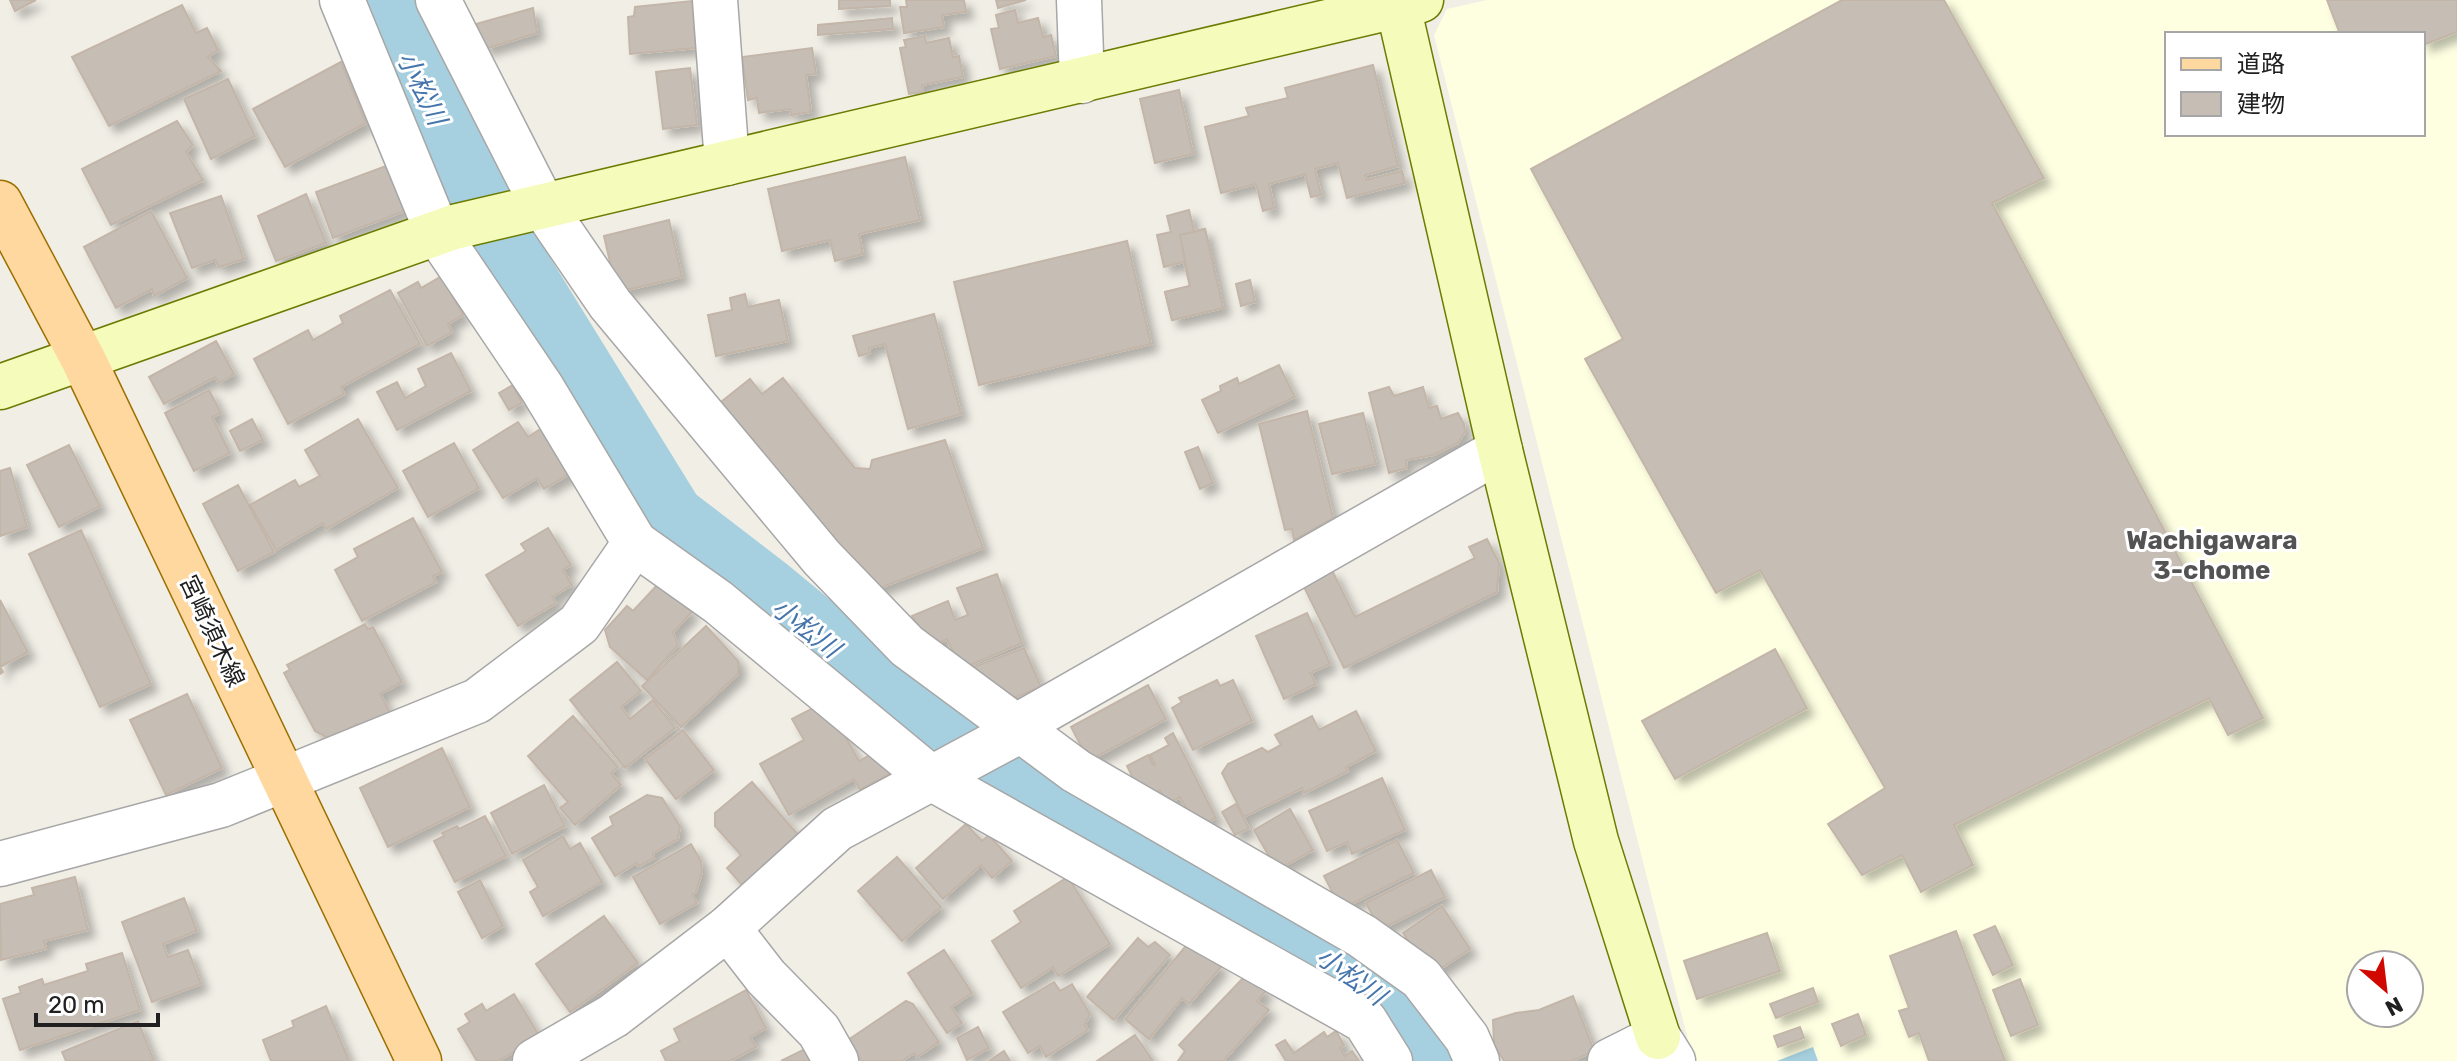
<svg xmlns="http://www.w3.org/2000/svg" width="2457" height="1061" font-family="Rubik,'Noto Sans JP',sans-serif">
	<defs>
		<filter id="shadow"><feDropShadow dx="7" dy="7" stdDeviation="4" flood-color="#0004"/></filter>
	</defs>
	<rect width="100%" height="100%" fill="#f1eee6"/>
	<!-- education -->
	<path fill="#feffe1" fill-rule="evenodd" d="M1487,0H2457V1061H1695L1689,1044L1434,35L1447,9ZM2167,34H2423V134H2167ZM2361,965H2409V1013H2361Z"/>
	<!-- water -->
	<path fill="#a6d0df" d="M1813,1047L1818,1061H1777Z"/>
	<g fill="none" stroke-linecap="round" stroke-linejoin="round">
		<!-- river -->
		<path stroke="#a6d0df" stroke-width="72" d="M378,0L500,245L669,519L763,591L860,671L1062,805L1156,854L1315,948L1379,994L1417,1029L1436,1061"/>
	</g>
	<!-- building -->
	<g fill="#c6beb5" stroke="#c3b5a8" stroke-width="2" filter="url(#shadow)">
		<path d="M10,0H36L15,11Z"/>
		<path d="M839,0H890V6L839,9Z"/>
		<path d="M906,0H964L966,12L942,15L944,27L904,33L900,7H907Z"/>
		<path d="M996,0H1026L998,8Z"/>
		<path d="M1842,0H1944L2044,178L1992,203L2263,718L2228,735L2209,698L1954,825L1973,865L1921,892L1902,855L1862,875L1828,824L1885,788L1760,570L1716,593L1585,359L1623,339L1531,169Z"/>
		<path d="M2327,0H2457V32L2423,45V34H2340Z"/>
		<path d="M692,1L696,48L630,54L628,17L634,16L635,7Z"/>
		<path d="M182,5L196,33L207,28L218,50L208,57L221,71L109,126L72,57Z"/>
		<path d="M533,8L537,33L485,49L473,25Z"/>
		<path d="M1015,10L1018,23L1038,18L1043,37L1051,35L1056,56L1000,69L991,29L999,28L996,15Z"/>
		<path d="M892,18L893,29L818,35V25Z"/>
		<path d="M925,36L926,43L949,38L953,57L959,56L963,77L922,85L923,92L909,94L900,48L906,47L904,40Z"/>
		<path d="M812,48L816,74L806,75L811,112L791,115L790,109L759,113L757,98L748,100L742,57Z"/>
		<path d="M341,62L366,123L285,167L253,109Z"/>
		<path d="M1373,65L1398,166L1365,175L1366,180L1402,171L1405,183L1347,198L1338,163L1315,169L1321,195L1311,197L1305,174L1269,184L1274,208L1263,211L1256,184L1221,193L1205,127L1249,116L1246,108L1288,98L1285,88Z"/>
		<path d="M690,68L697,125L663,129L656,72Z"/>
		<path d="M228,79L255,136L211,159L184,99Z"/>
		<path d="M1179,90L1193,154L1155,163L1140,99Z"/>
		<path d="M177,121L193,145L186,152L203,180L111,225L82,169Z"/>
		<path d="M905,157L920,220L859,234L863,254L835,261L830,240L782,251L768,189Z"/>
		<path d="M386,166L405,211L333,238L316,192Z"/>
		<path d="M306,194L326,243L276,261L258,216Z"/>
		<path d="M221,196L244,259L219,267L215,260L192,268L170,213Z"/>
		<path d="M1189,210L1194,231L1205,229L1223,308L1172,320L1165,292L1190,286L1184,262L1164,267L1157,235L1171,232L1167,216Z"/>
		<path d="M151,211L187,278L154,296L152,289L116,308L84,247Z"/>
		<path d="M669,220L682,277L610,294L603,264L610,262L604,236Z"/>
		<path d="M1205,229L1223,308L1172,320L1165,292L1190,286L1180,235Z"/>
		<path d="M1127,241L1151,344L979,385L954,282Z"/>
		<path d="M442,276L463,315L448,324L452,332L427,346L398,293L418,282L421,288Z"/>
		<path d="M1250,280L1255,302L1241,306L1236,284Z"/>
		<path d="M390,290L420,344L341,387L344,394L288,424L254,359L308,330L313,340L343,323L340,316Z"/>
		<path d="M745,294L748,307L779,300L788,341L716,356L708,315L732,310L730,298Z"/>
		<path d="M934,314L961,414L908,429L885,344L869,348L870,353L859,356L853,336Z"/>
		<path d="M216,341L234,374L219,383L215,377L164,404L149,377Z"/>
		<path d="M451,353L471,391L397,430L377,392L397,382L405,398L426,386L418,369Z"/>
		<path d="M1279,365L1295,397L1218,433L1202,400L1221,391L1220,386L1237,378L1239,384Z"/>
		<path d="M783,378L855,468L870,469L872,460L945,440L983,548L867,593L716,406L750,379L762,394Z"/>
		<path d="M513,385L522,403L509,410L499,393Z"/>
		<path d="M1389,387L1394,396L1423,387L1429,408L1437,406L1441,419L1458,413L1464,424L1465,432L1458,443L1433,455L1406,460L1407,468L1389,473L1369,393Z"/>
		<path d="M209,390L221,413L212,417L230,453L194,471L165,413Z"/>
		<path d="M1307,411L1333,518L1294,540L1292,529L1285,530L1259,424Z"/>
		<path d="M1363,413L1376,464L1332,474L1319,424Z"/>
		<path d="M252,419L263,440L240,451L230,431Z"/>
		<path d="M358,419L398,488L326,529L323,523L276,550L250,505L295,480L299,487L320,476L305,450Z"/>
		<path d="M518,422L528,437L545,426L573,472L544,489L537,478L503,498L473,450Z"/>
		<path d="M454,443L479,488L428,517L403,471Z"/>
		<path d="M69,445L100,506L59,527L27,465Z"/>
		<path d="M1198,447L1213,483L1200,489L1185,452Z"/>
		<path d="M10,468L27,527L0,536V471Z"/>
		<path d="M238,485L274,552L238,571L203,504Z"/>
		<path d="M413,518L442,572L433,576L436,582L362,621L335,570L358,557L354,549Z"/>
		<path d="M548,528L571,565L563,570L572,585L552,597L556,603L518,626L486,575L526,551L521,544Z"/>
		<path d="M81,530L151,684L100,707L29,554Z"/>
		<path d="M1487,539L1499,563L1497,592L1344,668L1303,585L1332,570L1355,617L1475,558L1469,547Z"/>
		<path d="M997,574L1022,643L961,669L947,639L932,646L912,616L948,601L955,620L968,615L957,588Z"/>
		<path d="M660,582L692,612L673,632L678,645L647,680L610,647L605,630L627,606L633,611Z"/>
		<path d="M0,600L28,652L0,667L3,672L0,674Z"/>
		<path d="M1307,613L1330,664L1310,673L1316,684L1284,699L1256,636Z"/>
		<path d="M365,624L368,629L373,627L402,682L380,694L391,714L360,731L357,724L330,739L315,731L284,673L290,670L287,665Z"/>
		<path d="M706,626L738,661V674L681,727L642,686Z"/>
		<path d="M1024,648L1041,687L1004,702L969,669Z"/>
		<path d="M1775,649L1807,708L1675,779L1642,721Z"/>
		<path d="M617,662L641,691L621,707L630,719L653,700L675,728L625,768L570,700Z"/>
		<path d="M1217,680L1220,686L1233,680L1252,721L1193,750L1172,708L1182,702L1179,698Z"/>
		<path d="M1148,685L1166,719L1089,761L1071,727Z"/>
		<path d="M187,694L222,768L166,795L130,720Z"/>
		<path d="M815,707L819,715L830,709L859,761L880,749L893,772L860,790L854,779L789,815L760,764L804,740L792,719Z"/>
		<path d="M1356,711L1376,751L1346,767L1348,771L1304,793L1302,788L1244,817L1222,773L1228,764L1262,748L1268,752L1281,745L1275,735L1312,716L1319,730Z"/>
		<path d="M573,716L618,767L611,773L621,785L575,825L560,808L568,802L528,756Z"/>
		<path d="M683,730L714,770L676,799L645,759Z"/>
		<path d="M1173,733L1216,818L1202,824L1189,814L1180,797L1167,804L1160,790L1143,799L1127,766L1148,755L1153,765L1155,764L1150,755L1169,745L1165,738Z"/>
		<path d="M442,748L470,807L388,847L360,788Z"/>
		<path d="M1382,778L1405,830L1352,854L1347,842L1327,851L1309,811Z"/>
		<path d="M752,782L800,837L743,886L727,868L741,855L715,826V813Z"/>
		<path d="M544,785L565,826L512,854L491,813Z"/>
		<path d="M647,795L662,798L680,826L678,839L653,853L654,858L639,866L636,863L615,876L592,838L613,825L610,817Z"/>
		<path d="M1236,804L1249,828L1235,835L1222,812Z"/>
		<path d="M1290,809L1313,850L1277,870L1254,830Z"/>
		<path d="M485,816L506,856L455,882L434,841L444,836L442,833L457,826L459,829Z"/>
		<path d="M966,824L982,841L989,835L1012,861L992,878L981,865L943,899L916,868Z"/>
		<path d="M563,836L570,849L580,843L602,882L543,916L530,892L538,887L523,860Z"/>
		<path d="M1397,840L1414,873L1341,909L1324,876Z"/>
		<path d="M691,844L701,861L702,872L696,892L692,895L697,903L660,924L633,877Z"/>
		<path d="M897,857L941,907L902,941L858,891Z"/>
		<path d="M1431,870L1445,897L1380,930L1366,903Z"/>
		<path d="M75,877L88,930L44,941L46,949L1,960L0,904L34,895L32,888Z"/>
		<path d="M1068,877L1110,944L1058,976L1053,967L1021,988L992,941L1021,922L1014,911Z"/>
		<path d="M480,880L503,926L482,938L458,892Z"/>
		<path d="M184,898L197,931L163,944L168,957L188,950L201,984L152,1002L122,922Z"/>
		<path d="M1442,906L1470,949L1431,975L1403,933Z"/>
		<path d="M604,916L638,963L570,1012L536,964Z"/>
		<path d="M1995,926L2013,965L1993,975L1974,935Z"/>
		<path d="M1956,931L2005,1061H1929L1919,1033L1909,1037L1899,1011L1909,1008L1890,956Z"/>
		<path d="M1767,933L1780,971L1697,999L1684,961Z"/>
		<path d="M1138,938L1148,947L1155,942L1170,955L1114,1020L1087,997Z"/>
		<path d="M1190,941L1221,967L1189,1004L1182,998L1149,1039L1125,1019Z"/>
		<path d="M944,950L972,993L951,1007L962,1023L947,1033L908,973Z"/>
		<path d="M122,953L140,1010L20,1050L3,999L21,993L19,987L42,979L44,985L88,971L86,964Z"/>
		<path d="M1247,974L1266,991L1257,1001L1269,1010L1223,1061H1178L1185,1051L1179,1045Z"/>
		<path d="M2020,979L2038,1025L2011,1036L1993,990Z"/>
		<path d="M1054,982L1060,991L1072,984L1090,1014L1085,1025L1088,1030L1046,1057L1040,1046L1028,1053L1003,1012Z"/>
		<path d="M1813,988L1818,1002L1776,1018L1770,1004Z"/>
		<path d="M746,990L766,1028L750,1037L756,1047L730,1061H666L661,1051L680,1041L674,1029Z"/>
		<path d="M514,994L540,1037L498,1061H477L458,1029L470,1022L465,1014L482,1004L486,1011Z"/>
		<path d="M1573,996L1594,1051L1572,1061H1504L1494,1044L1493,1020L1516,1013L1539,1010Z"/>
		<path d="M906,1001L913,1004L939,1042L917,1057L914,1053L902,1061H861L848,1040Z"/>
		<path d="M326,1006L349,1061H271L263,1040L294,1027L292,1021Z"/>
		<path d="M1858,1014L1866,1035L1841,1046L1832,1024Z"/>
		<path d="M138,1021L154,1061H66L62,1052Z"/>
		<path d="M978,1027L989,1048L967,1060L957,1038Z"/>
		<path d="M1800,1027L1804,1038L1778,1047L1774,1036Z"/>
		<path d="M1336,1031L1344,1045L1340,1048L1345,1056L1352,1051L1359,1061H1286L1276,1045L1285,1040L1294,1053L1324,1032L1327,1037Z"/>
		<path d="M1135,1035L1153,1061H1097Z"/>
		<path d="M807,1048L814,1061H781Z"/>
		<path d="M1004,1051L1010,1061H989Z"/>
	</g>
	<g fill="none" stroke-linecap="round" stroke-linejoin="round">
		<defs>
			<g id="street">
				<path d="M438,0L543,206L610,304L822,558L907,646L1076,771L1362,936L1421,978L1467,1038L1477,1061"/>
				<path d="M715,0L727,163"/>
				<path d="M1079,0L1082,81"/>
				<path d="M635,543L718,602L931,778L1365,1021L1390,1061"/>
				<path d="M0,864L221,805L477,701L579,624L635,543L542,388L438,234L342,0"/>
				<path d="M728,928L766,977L819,1031L836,1061"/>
				<path d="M535,1061L613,1016L728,928L837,829L1010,736L1017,726L1500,450"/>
				<path d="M1610,1061L1658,1037L1673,1061"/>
			</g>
			<g id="secondary">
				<path d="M1398,6L1500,450L1596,841L1658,1037"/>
				<path d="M0,387L454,227L1421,0"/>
			</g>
			<path id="primary" d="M0,203L83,359L419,1061"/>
		</defs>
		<!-- street casing -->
		<use href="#street" stroke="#a7a7a7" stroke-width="47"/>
		<!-- secondary casing -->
		<use href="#secondary" stroke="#6a7c02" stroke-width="47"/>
		<!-- primary casing -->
		<use href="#primary" stroke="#9c6f00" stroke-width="47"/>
		<!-- street -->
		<use href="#street" stroke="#fff" stroke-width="44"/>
		<!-- secondary -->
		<use href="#secondary" stroke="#f5fbba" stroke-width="44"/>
		<!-- primary -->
		<use href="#primary" stroke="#fed89e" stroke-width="44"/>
	</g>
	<g text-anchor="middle" stroke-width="6" stroke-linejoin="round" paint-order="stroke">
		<!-- street labels -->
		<g font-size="24" fill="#202020" stroke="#fff">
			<text transform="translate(212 631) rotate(65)" y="8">宮崎須木線</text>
		</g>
		<!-- water labels -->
		<g font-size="26" font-style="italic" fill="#4675ab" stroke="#fff">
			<text transform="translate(422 88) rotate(64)" y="9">小松川</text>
			<text transform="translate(806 628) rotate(38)" y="9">小松川</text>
			<text transform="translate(1351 976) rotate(36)" y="9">小松川</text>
		</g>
		<!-- neighbourhood labels -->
		<g font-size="26" font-weight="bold" fill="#535353" stroke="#fff">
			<text x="2212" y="549">Wachigawara<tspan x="2212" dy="30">3-chome</tspan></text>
		</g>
	</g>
	<!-- legend -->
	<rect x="2165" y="32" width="260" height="104" fill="#ffffff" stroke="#a6a6a6" stroke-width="2"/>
	<rect x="2181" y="58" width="40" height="12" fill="#fed89e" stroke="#a6a6a6" stroke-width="2"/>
	<text x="2237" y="72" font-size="24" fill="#202020">道路</text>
	<rect x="2181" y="92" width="40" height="24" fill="#c6beb5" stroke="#a6a6a6" stroke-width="2"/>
	<text x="2237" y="112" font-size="24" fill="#202020">建物</text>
	<!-- north arrow -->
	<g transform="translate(2385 989) rotate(152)"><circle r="38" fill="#ffffff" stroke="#a6a6a6" stroke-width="2"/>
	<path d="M0-6L14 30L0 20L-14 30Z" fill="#d00800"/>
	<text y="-12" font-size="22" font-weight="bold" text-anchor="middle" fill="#202020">N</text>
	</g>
	<!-- scale -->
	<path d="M36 1013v12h122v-12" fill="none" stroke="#202020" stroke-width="4"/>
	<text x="48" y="1013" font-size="24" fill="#202020" stroke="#ffffff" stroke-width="6" paint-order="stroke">20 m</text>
</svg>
